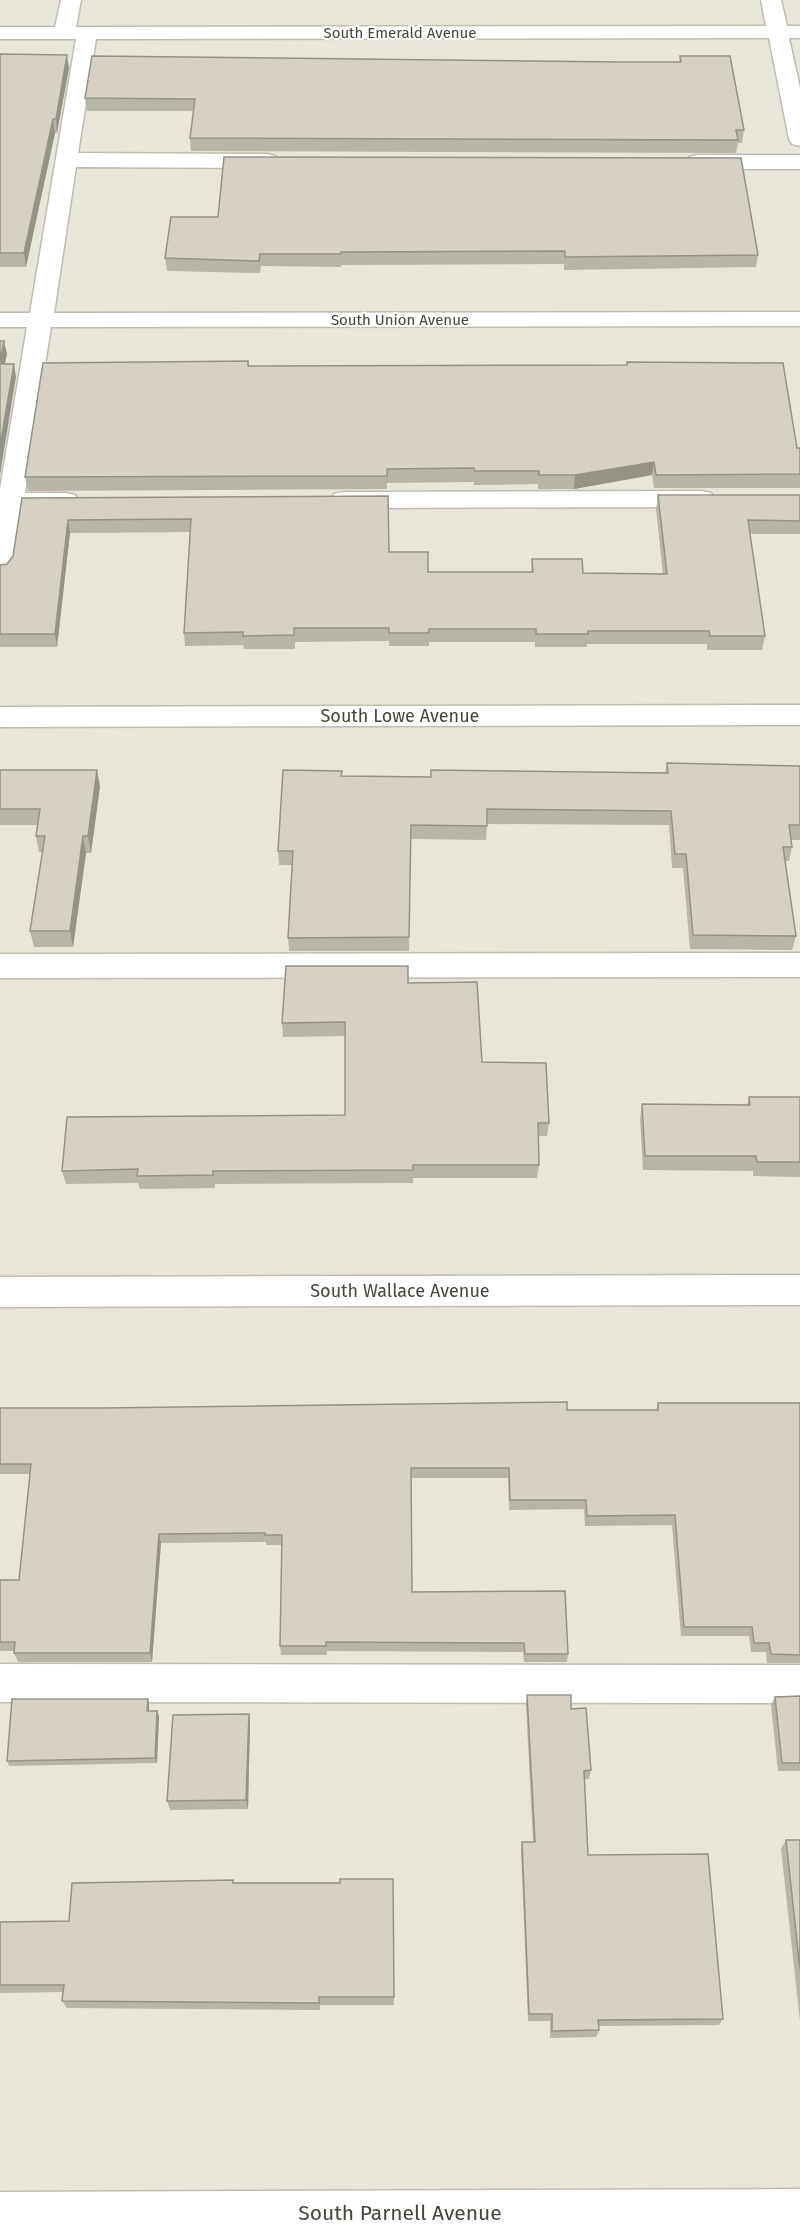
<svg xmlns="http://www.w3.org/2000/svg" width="800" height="2235" font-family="'Fira Sans',sans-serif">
	<rect width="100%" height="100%" fill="#f5f3ec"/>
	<!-- residential -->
	<rect fill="#e8e6da" x="0" y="0" width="800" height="2235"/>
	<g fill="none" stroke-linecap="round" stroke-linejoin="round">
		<defs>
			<g id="minor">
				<path d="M61,0H81L76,27L766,26L761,0H781L787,26H800V38H789L800,88V146L792,144L789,139L769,38L96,39L78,153L267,154L275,156L278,161L275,166L267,168L76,167L54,313L800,312V326L51,327L25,493H66L75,495L79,501L75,507L66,509H23L13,569L9,575L0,578V489L27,327H0V313H30L76,39H0V27H55Z"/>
				<path d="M697,155H800V169H697L689,167L686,162L689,157Z"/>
				<path d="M702,491L711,493L715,499L711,505L702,507L343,508L334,506L330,500L334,494L343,492Z"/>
				<path d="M800,705V725L0,727V707Z"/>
				<path d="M800,953V977L0,978V954Z"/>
				<path d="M800,1275V1305L0,1307V1277Z"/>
				<path d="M0,1664L800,1665V1703L0,1702Z"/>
				<path d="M800,2189V2235H0V2192Z"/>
			</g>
		</defs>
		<!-- minor casing -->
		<use href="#minor" stroke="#c0bcae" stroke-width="3"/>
		<!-- minor -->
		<use href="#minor" fill="#fff" fill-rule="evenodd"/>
	</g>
	<!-- wall -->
	<g fill="#b8b4a7">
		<path d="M0,54L69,68L57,133H55L26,267H0Z"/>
		<path d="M680,56L744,130L742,143H738L736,153L191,151L190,138L194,111H87L85,98L621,62H679Z"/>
		<path d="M171,217L758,255L756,267L564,270V264L341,265V267L261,266L260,273L167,271L165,258Z"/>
		<path d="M248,361L249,366L627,365V362L797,448H800V488H654L652,475L574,489H538V484L474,485V482L387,483V489L28,491L25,477Z"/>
		<path d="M658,495H800V534H750L765,636L762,650H707V644H587V647H535V642H429V646H389V641L295,642V649H244L243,645L185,646L184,633L190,532L70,533L57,647H0V565L7,564L13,556L22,498L388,496L389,552L428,572H531L532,559L583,573L663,574L656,509Z"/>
		<path d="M667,763L800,766V840H791L792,847L789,861H785L796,936L792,950L690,949L683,868H672L669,825L487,824L486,840L411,839L409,951H289L288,938L292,865H279L278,851L342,776L431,777L665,773Z"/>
		<path d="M0,770L100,786L91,853H86L73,947H34L30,931L43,852H39L36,836L37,825H0Z"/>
		<path d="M408,983L482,1062L549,1123L547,1136H538L539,1165L537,1178H413V1183L215,1184V1188L140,1189L138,1183L66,1184L62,1171L345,1115V1036L283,1037L282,1023Z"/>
		<path d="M749,1097H800V1177L753,1176V1171L643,1170L640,1118L642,1104L747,1105Z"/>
		<path d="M658,1403H800V1663H767L766,1652H751L749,1636H681L672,1525L585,1526L584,1509L509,1510L508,1478H411L412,1592L568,1654L567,1662H524L523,1652L327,1651V1655H281L280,1646L282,1545H266V1542L161,1543L152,1662H18L14,1653L15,1651H0V1580H19L30,1474H0V1408L656,1410Z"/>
		<path d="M527,1695L571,1709L591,1770L589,1779H584L588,1855L723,2019L719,2025L598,2026L599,2030L596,2037L550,2038V2021H528L521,1851L522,1842H533L526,1705Z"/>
		<path d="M800,1696V1771H778L771,1705L775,1697Z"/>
		<path d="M149,1704V1711H157L159,1716L157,1763L9,1766L7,1761Z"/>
		<path d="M250,1724L248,1809L170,1810L167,1801Z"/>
		<path d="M786,1840H800V2021L781,1849Z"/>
		<path d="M393,1879L394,2005H320V2010L67,2008L62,2001L63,1992L0,1993V1922L69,1921L233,1880V1883H340Z"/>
	</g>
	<!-- shaded-wall -->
	<g fill="#969288">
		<path d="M67,55L69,68L57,133L56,119Z"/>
		<path d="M53,119L55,133L26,267L24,253Z"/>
		<path d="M4,341L7,354L2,377L0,361Z"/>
		<path d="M14,364L16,377L0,475V446Z"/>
		<path d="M654,462L652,475L574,489L575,475Z"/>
		<path d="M68,520L70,533L57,647L55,634Z"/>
		<path d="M97,770L100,786L91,853L88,836Z"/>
		<path d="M83,836L86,853L73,947L70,931Z"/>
		<path d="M159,1534L161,1543L152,1662L150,1653Z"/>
		<path d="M148,1699L149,1704V1716L147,1711Z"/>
		<path d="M157,1711L159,1716L157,1763L155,1758Z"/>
		<path d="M249,1714L250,1724L248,1809L246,1800Z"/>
	</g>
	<!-- building -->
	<g fill="#d6d1c2" stroke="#969288" stroke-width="1.5">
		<path d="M0,54L67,55L56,119H53L24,253H0Z"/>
		<path d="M92,56L621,62H681L680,56H730L744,130H736L738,140L190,138L195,99L85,98Z"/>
		<path d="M224,157L741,158L758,255L565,257V251L341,252V254H260L259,261L165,258L171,217H218Z"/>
		<path d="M0,341H4L0,361Z"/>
		<path d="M248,361V366L627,365V362L783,363L797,448H800V474L656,475L654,462L575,475H539V471H475L474,468L387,469V476L25,477L43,363Z"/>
		<path d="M0,364H14L0,446Z"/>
		<path d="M658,495H800V521L748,520L765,636H710L709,631H588V634H536V629H429V633H389V628H294V635L243,636V632L184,633L191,519L68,520L55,634H0V565L7,564L13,556L22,498L388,496L389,552H428V572H533L532,559H582L583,573L667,574Z"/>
		<path d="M667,763L800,766V825H789L792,847H783L796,936L693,935L686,854H675L671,811L487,809V826L411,825L409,937L288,938L293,851H278L283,770L342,771L341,776L431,777V770L668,773Z"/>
		<path d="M0,770H97L88,836H83L70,931H30L45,836H36L40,809H0Z"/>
		<path d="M286,966H408V983L477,982L482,1062L546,1063L549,1123H538L539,1165H413V1170L213,1171V1175L137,1176L138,1169L62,1171L67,1117L345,1115V1022L282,1023Z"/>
		<path d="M749,1097H800V1162H757L756,1156H645L642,1104L750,1105Z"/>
		<path d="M567,1402V1410H658V1403H800V1655L771,1654L769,1643H754L752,1627H684L675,1515L587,1516L586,1500H510L509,1468H411L412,1592L565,1591L568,1654H525L524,1643L326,1642V1646H280L282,1535H265V1533L159,1534L150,1653H14L15,1642H0V1580H19L31,1464H0V1408H102Z"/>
		<path d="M527,1695H571V1709L586,1708L591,1770L584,1771L588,1855L708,1854L723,2019L598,2020L599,2030L552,2031V2014H529L522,1842H535Z"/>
		<path d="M800,1696V1763H782L775,1697Z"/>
		<path d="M12,1699H148L147,1711H157L155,1758L7,1761Z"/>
		<path d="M249,1714L246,1800L167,1801L173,1715Z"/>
		<path d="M786,1840H800V1969Z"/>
		<path d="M340,1879H393L394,1997H319V2003L62,2001L64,1985H0V1922L69,1921L72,1883L233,1880V1883H340Z"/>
	</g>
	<g text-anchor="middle" stroke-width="4.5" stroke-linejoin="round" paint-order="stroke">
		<!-- far-street labels -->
		<g font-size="15" fill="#49453a" stroke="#fff">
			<text x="400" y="38">South Emerald Avenue</text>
			<text x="400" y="325">South Union Avenue</text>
		</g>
		<!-- street labels -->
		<g font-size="18" fill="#49453a" stroke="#fff">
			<text x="400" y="722">South Lowe Avenue</text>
			<text x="400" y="1297">South Wallace Avenue</text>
		</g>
		<!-- near-street labels -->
		<g font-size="21" fill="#49453a" stroke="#fff">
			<text x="400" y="2220">South Parnell Avenue</text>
		</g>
	</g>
</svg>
